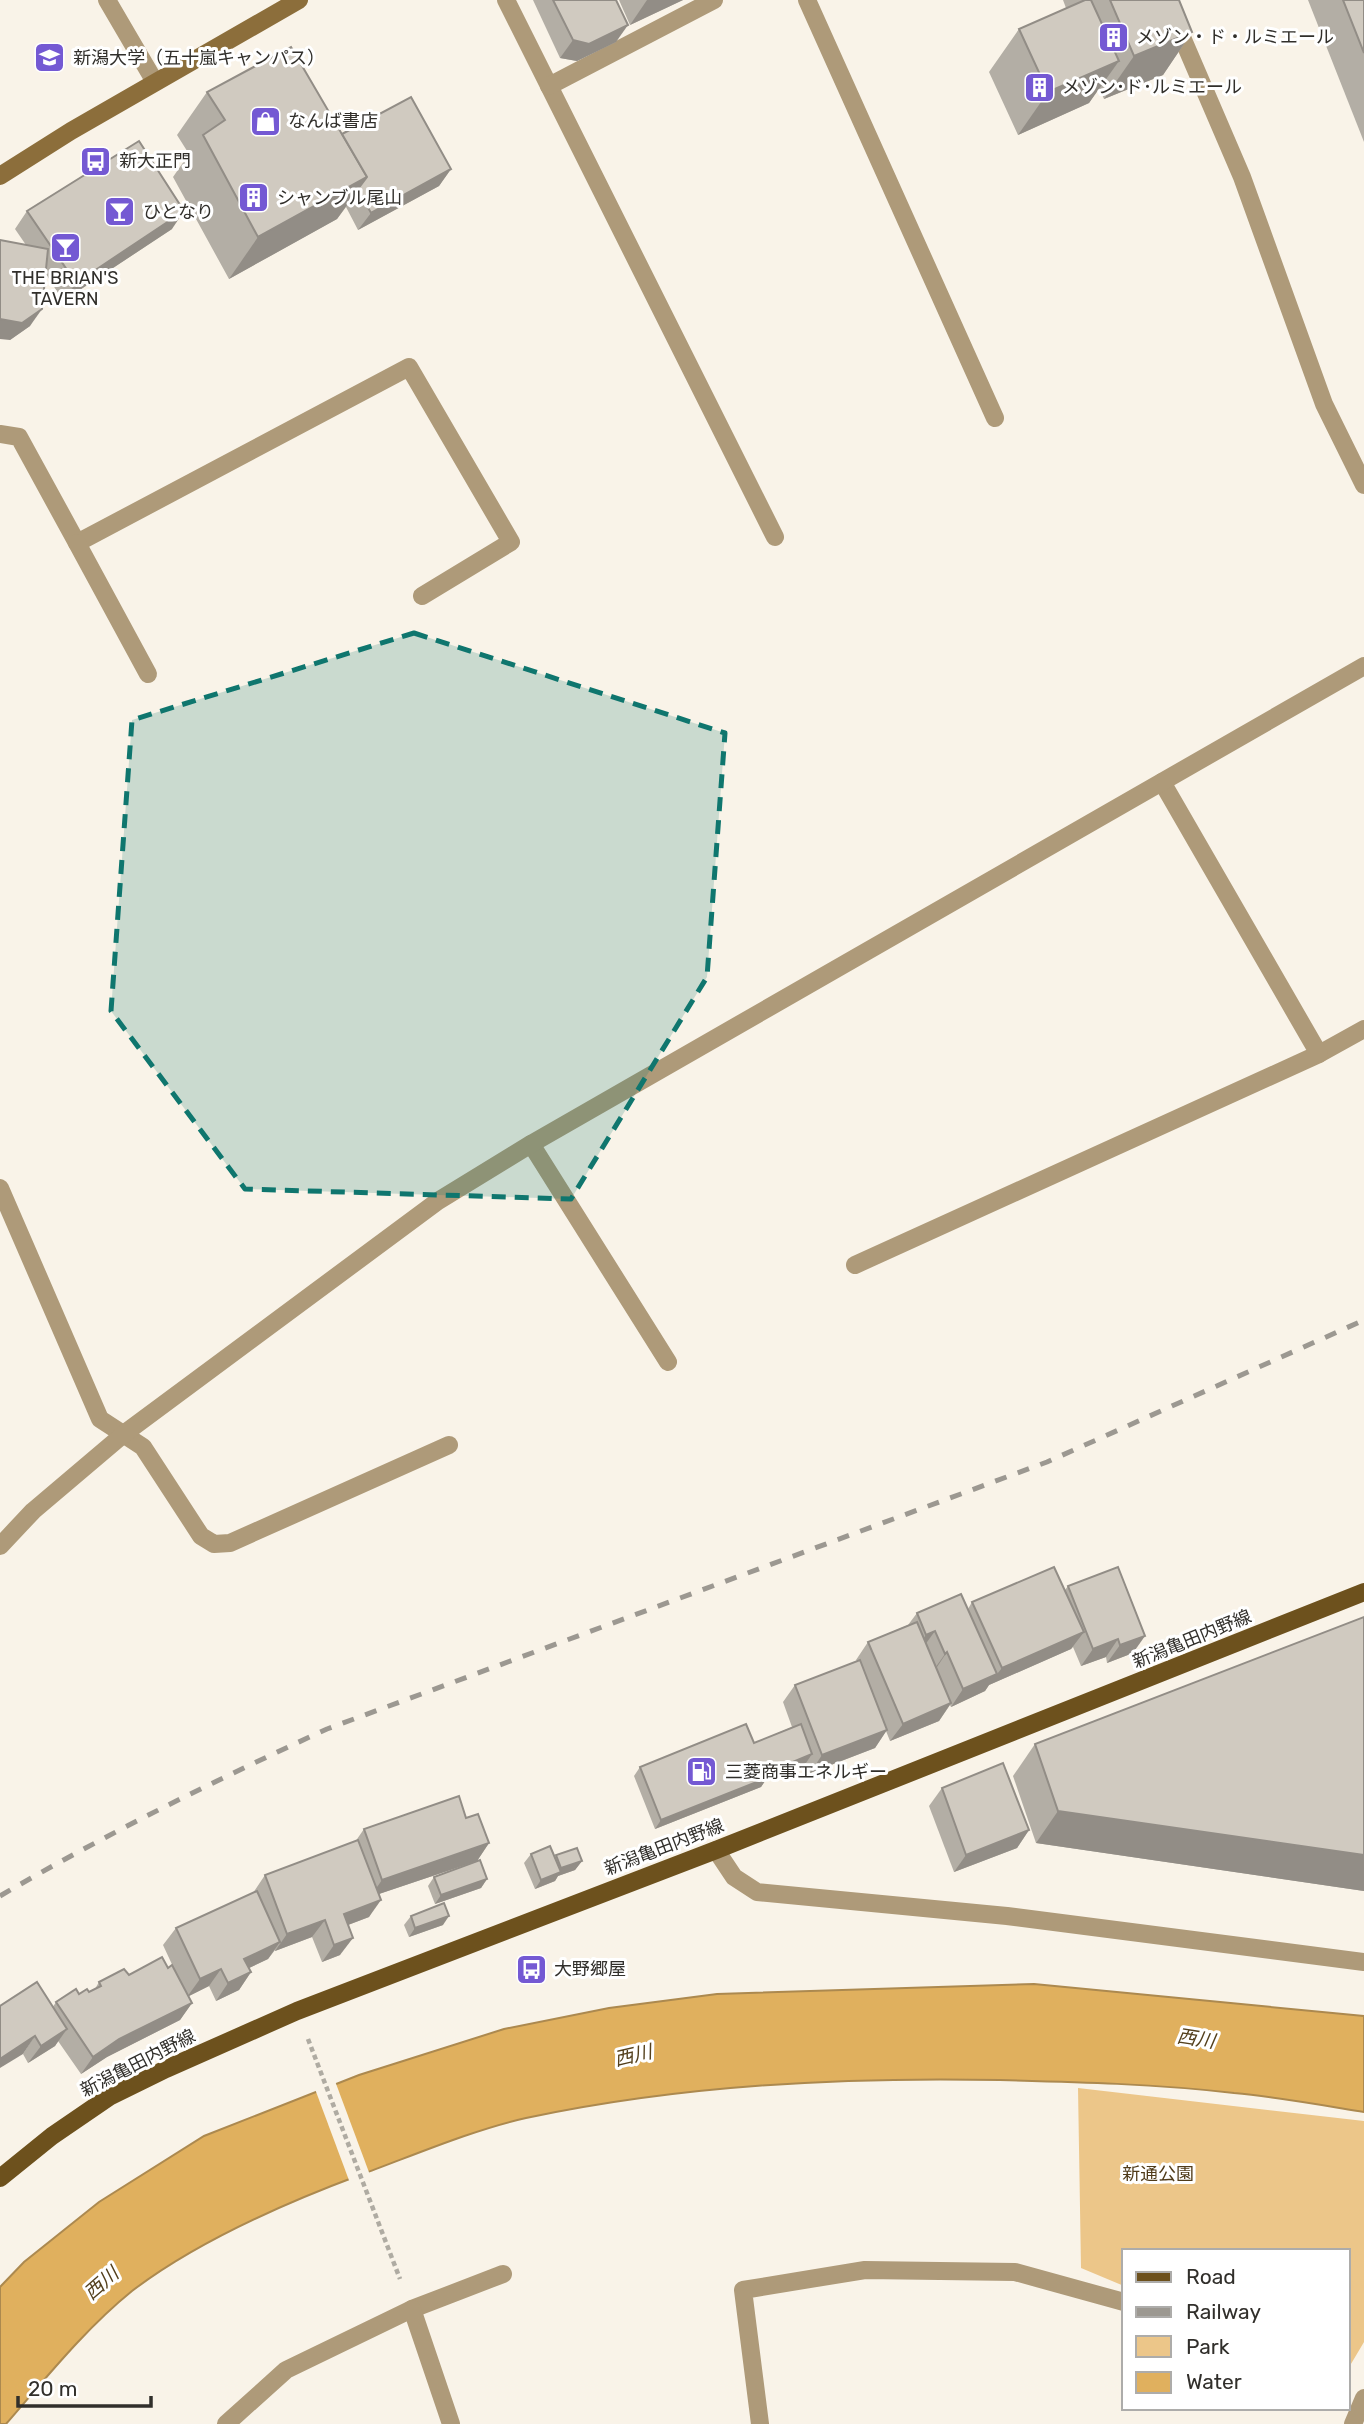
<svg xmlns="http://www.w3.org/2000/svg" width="1364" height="2424" font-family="Rubik,'Noto Sans JP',sans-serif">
	<rect width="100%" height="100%" fill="#f9f3e8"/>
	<!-- green -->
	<path fill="#ecc689" d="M1078,2088L1364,2121V2342L1348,2369V2251H1124V2286L1081,2268Z"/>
	<!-- water -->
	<path fill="#e0b05e" stroke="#ac894f" stroke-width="2" d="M1034,1984L1364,2016V2112C1321,2105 1277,2097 1234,2093C1156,2084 1078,2082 1000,2080C841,2077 681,2085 526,2118C472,2130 412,2156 360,2175C285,2203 196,2242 132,2291C85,2329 46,2378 6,2424H0V2287L24,2262L99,2202L204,2136L359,2075L504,2029L609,2008L717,1994Z"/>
	<!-- pier -->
	<path fill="#f9f3e8" d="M335,2081L370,2175L350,2183L315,2089Z"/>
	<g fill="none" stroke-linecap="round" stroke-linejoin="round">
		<!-- path -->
		<path stroke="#afaba2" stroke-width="4.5" stroke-dasharray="5 3.5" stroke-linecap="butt" d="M308,2039L400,2279"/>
		<!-- lane -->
		<path stroke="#ae9a79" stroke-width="18" d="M107,0L155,82"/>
		<!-- street -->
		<g stroke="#ae9a79" stroke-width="18">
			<path d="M506,0L775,537"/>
			<path d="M807,0L995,418"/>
			<path d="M1166,0L1242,177L1324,404L1364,485"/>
			<path d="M549,86L714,0"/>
			<path d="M0,434L19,437L77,543L409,367L511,542L422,596"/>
			<path d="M77,543L148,674"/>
			<path d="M1319,1054L1364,1029"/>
			<path d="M531,1144L668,1362"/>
			<path d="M0,1188L100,1419L143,1447L201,1536L214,1544L230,1543L449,1445"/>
			<path d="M855,1265L1319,1054L1162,782"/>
			<path d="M0,1546L33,1511L125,1433L438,1201L531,1144L1364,666"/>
			<path d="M716,1850L734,1877L757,1892L1007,1916L1364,1962"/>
			<path d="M412,2309L503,2274"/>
			<path d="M226,2424L286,2370L412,2309L451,2424"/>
			<path d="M760,2424L743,2290L865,2270L1015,2272L1124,2302"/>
			<path d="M1353,2424L1364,2398"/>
		</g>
		<!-- secondary -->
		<path stroke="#8c6e3b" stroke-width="18" d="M0,176L71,131L299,0"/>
		<!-- primary -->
		<path stroke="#6d511d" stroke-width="18" d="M0,2178L52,2136L109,2097L166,2069L297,2011L716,1850L1364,1592"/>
		<!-- rail -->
		<path stroke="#9c9891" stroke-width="5" stroke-dasharray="12 12" stroke-linecap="butt" d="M0,1896C106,1834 216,1780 327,1729L1047,1462L1364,1320"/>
	</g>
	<!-- wall -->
	<g fill="#b3aea5">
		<path d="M533,0H616V42L577,61L560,58Z"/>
		<path d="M619,0H683L630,25Z"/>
		<path d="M1063,0H1179L1192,32L1163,75L1104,99L1099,88L1089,103L1018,135L989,72L1019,29L1066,8Z"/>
		<path d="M1308,0H1364V142Z"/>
		<path d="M207,92L342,134L451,169L439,186L358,230L346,207L337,219L229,279L173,177L189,154L177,135Z"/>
		<path d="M27,211L172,229L63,301L46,274L30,326L10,340L26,245L15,229Z"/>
		<path d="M1068,1586L1133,1653L1107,1663L1106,1657L1081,1666L1073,1647L1071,1649L989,1685L985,1691L951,1707L950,1705L939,1721L890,1741L886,1731L875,1748L810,1773L806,1763L767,1778L761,1787L655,1829L634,1776L640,1767L754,1743L792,1727L783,1702L795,1685L857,1661L856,1660L868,1642L908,1625L917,1613L968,1609L972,1602L1065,1590Z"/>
		<path d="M1364,1617V1891L1036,1843L1013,1776L1035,1744Z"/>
		<path d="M942,1788L1029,1830L1017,1848L954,1872L929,1806Z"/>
		<path d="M466,1818L489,1843L477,1861L379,1894L369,1917L348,1925L340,1955L322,1962L312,1937L275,1951V1950L268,1959L249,1968L251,1972L239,1990L216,2001L209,1986L189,1996L192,2003L180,2020L107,2057L81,2074L58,2041L55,2046L28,2063L23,2054L56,2002L89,1992L95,1989L99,1982L168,1968L176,1973L163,1945L176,1928L253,1893L265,1875L355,1842L364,1829Z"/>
		<path d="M531,1854L555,1857L556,1855L582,1861L575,1870L558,1876L555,1881L535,1889L524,1863Z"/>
		<path d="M434,1877L487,1879L481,1888L435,1904L428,1886Z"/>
		<path d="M411,1916L443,1925L409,1937L404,1925Z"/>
	</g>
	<!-- shaded-wall -->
	<g fill="#928d86">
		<path d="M647,0H683L630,25Z"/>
		<path d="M628,25L616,42L577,61L560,58L573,40Z"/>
		<path d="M1192,32L1163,75L1104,99L1134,56Z"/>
		<path d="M1119,61L1089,103L1018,135L1048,92Z"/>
		<path d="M451,169L439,186L358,230L371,213Z"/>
		<path d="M367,177L337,219L229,279L258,237Z"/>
		<path d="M184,211L172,229L63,301L76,283Z"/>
		<path d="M42,309L30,326L10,340L0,339V319Z"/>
		<path d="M935,1631L922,1649L914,1652L926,1635Z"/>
		<path d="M1084,1632L1071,1649L989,1685L985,1691L951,1707L963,1689L997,1674L1002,1668Z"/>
		<path d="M1145,1636L1133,1653L1107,1663L1120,1645Z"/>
		<path d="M1118,1639L1106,1657L1081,1666L1093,1649Z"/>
		<path d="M947,1652L935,1670L933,1671L945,1654Z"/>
		<path d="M951,1703L939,1721L890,1741L903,1724Z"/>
		<path d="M887,1730L875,1748L810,1773L822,1755Z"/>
		<path d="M812,1754L806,1763L767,1778L761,1787L655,1829L661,1820L766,1773Z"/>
		<path d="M1058,1811L1364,1855V1891L1036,1843Z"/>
		<path d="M1029,1830L1017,1848L954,1872L966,1855Z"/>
		<path d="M489,1843L477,1861L370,1897L382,1880Z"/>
		<path d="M582,1861L575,1870L558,1876L555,1881L535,1889L541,1880L557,1873L561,1868Z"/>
		<path d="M487,1879L481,1888L435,1904L441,1895Z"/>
		<path d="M381,1900L369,1917L332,1931L344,1914Z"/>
		<path d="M449,1916L443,1925L409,1937L415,1928Z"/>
		<path d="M325,1920L312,1937L275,1951L287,1934Z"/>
		<path d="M353,1938L340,1955L322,1962L334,1945Z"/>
		<path d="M280,1942L268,1959L232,1976L244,1959Z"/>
		<path d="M221,1969L209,1986L187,1997L200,1979Z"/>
		<path d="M251,1972L239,1990L216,2001L228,1983Z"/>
		<path d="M192,2003L180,2020L107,2057L81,2074L93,2057L119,2039Z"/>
		<path d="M67,2029L55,2046L28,2063L41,2046Z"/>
		<path d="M35,2036L23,2054L0,2068V2059Z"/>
	</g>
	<!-- building -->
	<g fill="#d0cac0" stroke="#928d86" stroke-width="2">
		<path d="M553,0H616L628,25L589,44L573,40Z"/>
		<path d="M1085,0H1091L1119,61L1048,92L1019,29Z"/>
		<path d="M1110,0H1179L1192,32L1134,56Z"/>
		<path d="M1343,0H1364V53Z"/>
		<path d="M291,47L367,177L258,237L203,135L225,120L207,92Z"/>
		<path d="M411,97L451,169L371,213L358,189L367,177L342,134Z"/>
		<path d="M139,141L184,211L76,283L27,211Z"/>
		<path d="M0,240L48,249L42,309L22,323L0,319Z"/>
		<path d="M1054,1567L1084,1632L1002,1668L972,1602Z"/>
		<path d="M1118,1567L1145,1636L1120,1645L1118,1639L1093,1649L1068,1586Z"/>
		<path d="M961,1594L997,1674L963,1689L947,1652L945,1654L935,1631L926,1635L917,1613Z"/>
		<path d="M1364,1617V1855L1058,1811L1035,1744Z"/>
		<path d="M917,1622L951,1703L903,1724L868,1642Z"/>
		<path d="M860,1660L887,1730L822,1755L795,1685Z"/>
		<path d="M746,1724L754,1743L801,1724L812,1754L766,1773L767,1778L661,1820L640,1767Z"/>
		<path d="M1003,1763L1029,1830L966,1855L942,1788Z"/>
		<path d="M459,1796L466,1818L478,1814L489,1843L382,1880L364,1829Z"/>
		<path d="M358,1840L381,1900L344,1914L353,1938L334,1945L325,1920L287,1934L265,1875Z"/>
		<path d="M550,1846L561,1872L541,1880L531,1854Z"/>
		<path d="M577,1848L582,1861L561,1868L556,1855Z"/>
		<path d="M480,1860L487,1879L441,1895L434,1877Z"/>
		<path d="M257,1891L280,1942L244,1959L251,1972L228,1983L221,1969L200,1979L176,1928Z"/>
		<path d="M444,1903L449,1916L415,1928L411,1916Z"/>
		<path d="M162,1957L168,1968L172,1965L192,2003L119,2039L93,2057L56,2002L76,1989L79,1994L87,1989L89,1992L101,1986L99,1982L124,1969L129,1975Z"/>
		<path d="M37,1982L67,2029L41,2046L35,2036L0,2059V2006Z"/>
	</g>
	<!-- marked area -->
	<path fill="#0f766e" fill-opacity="0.2" stroke="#0f766e" stroke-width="5" stroke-dasharray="14 9" stroke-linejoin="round" d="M414,633L725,733L707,977L571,1199L245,1189L111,1011L132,720Z"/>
	<!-- icons -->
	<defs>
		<symbol id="building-square" viewBox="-11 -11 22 22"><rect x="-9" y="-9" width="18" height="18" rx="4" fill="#7459d3" stroke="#fff"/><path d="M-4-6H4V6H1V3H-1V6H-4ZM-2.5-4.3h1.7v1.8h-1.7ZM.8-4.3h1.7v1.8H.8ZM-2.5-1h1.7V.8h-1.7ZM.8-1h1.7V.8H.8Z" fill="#fff"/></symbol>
		<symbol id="university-square" viewBox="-11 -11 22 22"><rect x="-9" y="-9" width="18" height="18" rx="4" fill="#7459d3" stroke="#fff"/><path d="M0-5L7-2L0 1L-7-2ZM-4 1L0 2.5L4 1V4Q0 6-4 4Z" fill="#fff"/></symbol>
		<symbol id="shop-square" viewBox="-11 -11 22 22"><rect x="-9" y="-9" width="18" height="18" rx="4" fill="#7459d3" stroke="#fff"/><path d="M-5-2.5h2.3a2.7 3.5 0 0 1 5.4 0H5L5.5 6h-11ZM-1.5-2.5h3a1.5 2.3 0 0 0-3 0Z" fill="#fff"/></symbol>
		<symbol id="bus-square" viewBox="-11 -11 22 22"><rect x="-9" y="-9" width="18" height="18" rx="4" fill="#7459d3" stroke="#fff"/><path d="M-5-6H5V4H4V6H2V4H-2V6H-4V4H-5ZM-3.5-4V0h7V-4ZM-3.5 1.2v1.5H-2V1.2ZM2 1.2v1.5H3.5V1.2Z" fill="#fff"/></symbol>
		<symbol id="bar-square" viewBox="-11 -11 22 22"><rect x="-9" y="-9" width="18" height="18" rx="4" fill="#7459d3" stroke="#fff"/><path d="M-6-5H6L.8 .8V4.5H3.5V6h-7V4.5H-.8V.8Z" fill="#fff"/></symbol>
		<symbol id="fuel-square" viewBox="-11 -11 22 22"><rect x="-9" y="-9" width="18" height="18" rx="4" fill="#7459d3" stroke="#fff"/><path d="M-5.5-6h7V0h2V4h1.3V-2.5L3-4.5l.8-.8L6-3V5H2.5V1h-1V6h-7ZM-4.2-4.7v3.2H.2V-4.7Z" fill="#fff"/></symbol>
	</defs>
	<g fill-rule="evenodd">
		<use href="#building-square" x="1096" y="20" width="35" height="35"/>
		<use href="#university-square" x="32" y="40" width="35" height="35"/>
		<use href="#building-square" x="1022" y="70" width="35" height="35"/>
		<use href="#shop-square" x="248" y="104" width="35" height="35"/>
		<use href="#bus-square" x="78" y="144" width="35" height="35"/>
		<use href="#building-square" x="236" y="180" width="35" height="35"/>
		<use href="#bar-square" x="102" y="194" width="35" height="35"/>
		<use href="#bar-square" x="48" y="230" width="35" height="35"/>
		<use href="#fuel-square" x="684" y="1754" width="35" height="35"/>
		<use href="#bus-square" x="514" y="1952" width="35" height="35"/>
	</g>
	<g text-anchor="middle" stroke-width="6" stroke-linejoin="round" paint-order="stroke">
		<!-- poi labels -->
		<g font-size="18" fill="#312f2b" stroke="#fff" text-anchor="start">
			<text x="1136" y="43">メゾン・ド・ルミエール</text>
			<text x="73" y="64">新潟大学（五十嵐キャンパス）</text>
			<text x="1062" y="93">メゾン･ド･ルミエール</text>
			<text x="288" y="127">なんば書店</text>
			<text x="119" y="167">新大正門</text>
			<text x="277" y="204">シャンブル尾山</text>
			<text x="143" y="218">ひとなり</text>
			<text x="65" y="284" text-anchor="middle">THE BRIAN'S<tspan x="65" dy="21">TAVERN</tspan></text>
			<text x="725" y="1778">三菱商事エネルギー</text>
			<text x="554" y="1975">大野郷屋</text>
		</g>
		<!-- street labels -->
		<g font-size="18" fill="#312f2b" stroke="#fff">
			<text transform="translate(1192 1639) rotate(-22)" y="6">新潟亀田内野線</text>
			<text transform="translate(664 1847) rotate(-21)" y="6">新潟亀田内野線</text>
			<text transform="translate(138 2063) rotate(-27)" y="6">新潟亀田内野線</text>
		</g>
		<!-- park labels -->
		<g font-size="18" fill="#503b19" stroke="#fff">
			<text x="1158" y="2180">新通公園</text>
		</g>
		<!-- water labels -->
		<g font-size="19" font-style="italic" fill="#54401d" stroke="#fff">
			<text transform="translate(1196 2038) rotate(9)" y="7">西川</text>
			<text transform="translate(633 2055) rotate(-13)" y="7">西川</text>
			<text transform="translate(101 2283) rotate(-41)" y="7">西川</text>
		</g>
	</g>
	<!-- legend -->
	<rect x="1122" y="2249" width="228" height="161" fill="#ffffff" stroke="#adacaa" stroke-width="2"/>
	<rect x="1136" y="2272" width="35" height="10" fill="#6d511d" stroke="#adacaa" stroke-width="2"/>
	<text x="1186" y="2284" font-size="21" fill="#312f2b">Road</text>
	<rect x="1136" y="2307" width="35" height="10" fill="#9c9891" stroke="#adacaa" stroke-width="2"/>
	<text x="1186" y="2319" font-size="21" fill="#312f2b">Railway</text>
	<rect x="1136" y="2336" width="35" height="21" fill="#ecc689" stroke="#adacaa" stroke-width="2"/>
	<text x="1186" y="2354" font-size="21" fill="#312f2b">Park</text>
	<rect x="1136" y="2372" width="35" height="21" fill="#e0b05e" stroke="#adacaa" stroke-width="2"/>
	<text x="1186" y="2389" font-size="21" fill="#312f2b">Water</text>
	<!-- scale -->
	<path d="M18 2396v10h133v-10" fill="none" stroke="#312f2b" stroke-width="3.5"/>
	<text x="28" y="2396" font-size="21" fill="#312f2b" stroke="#ffffff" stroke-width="5" paint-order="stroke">20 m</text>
</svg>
